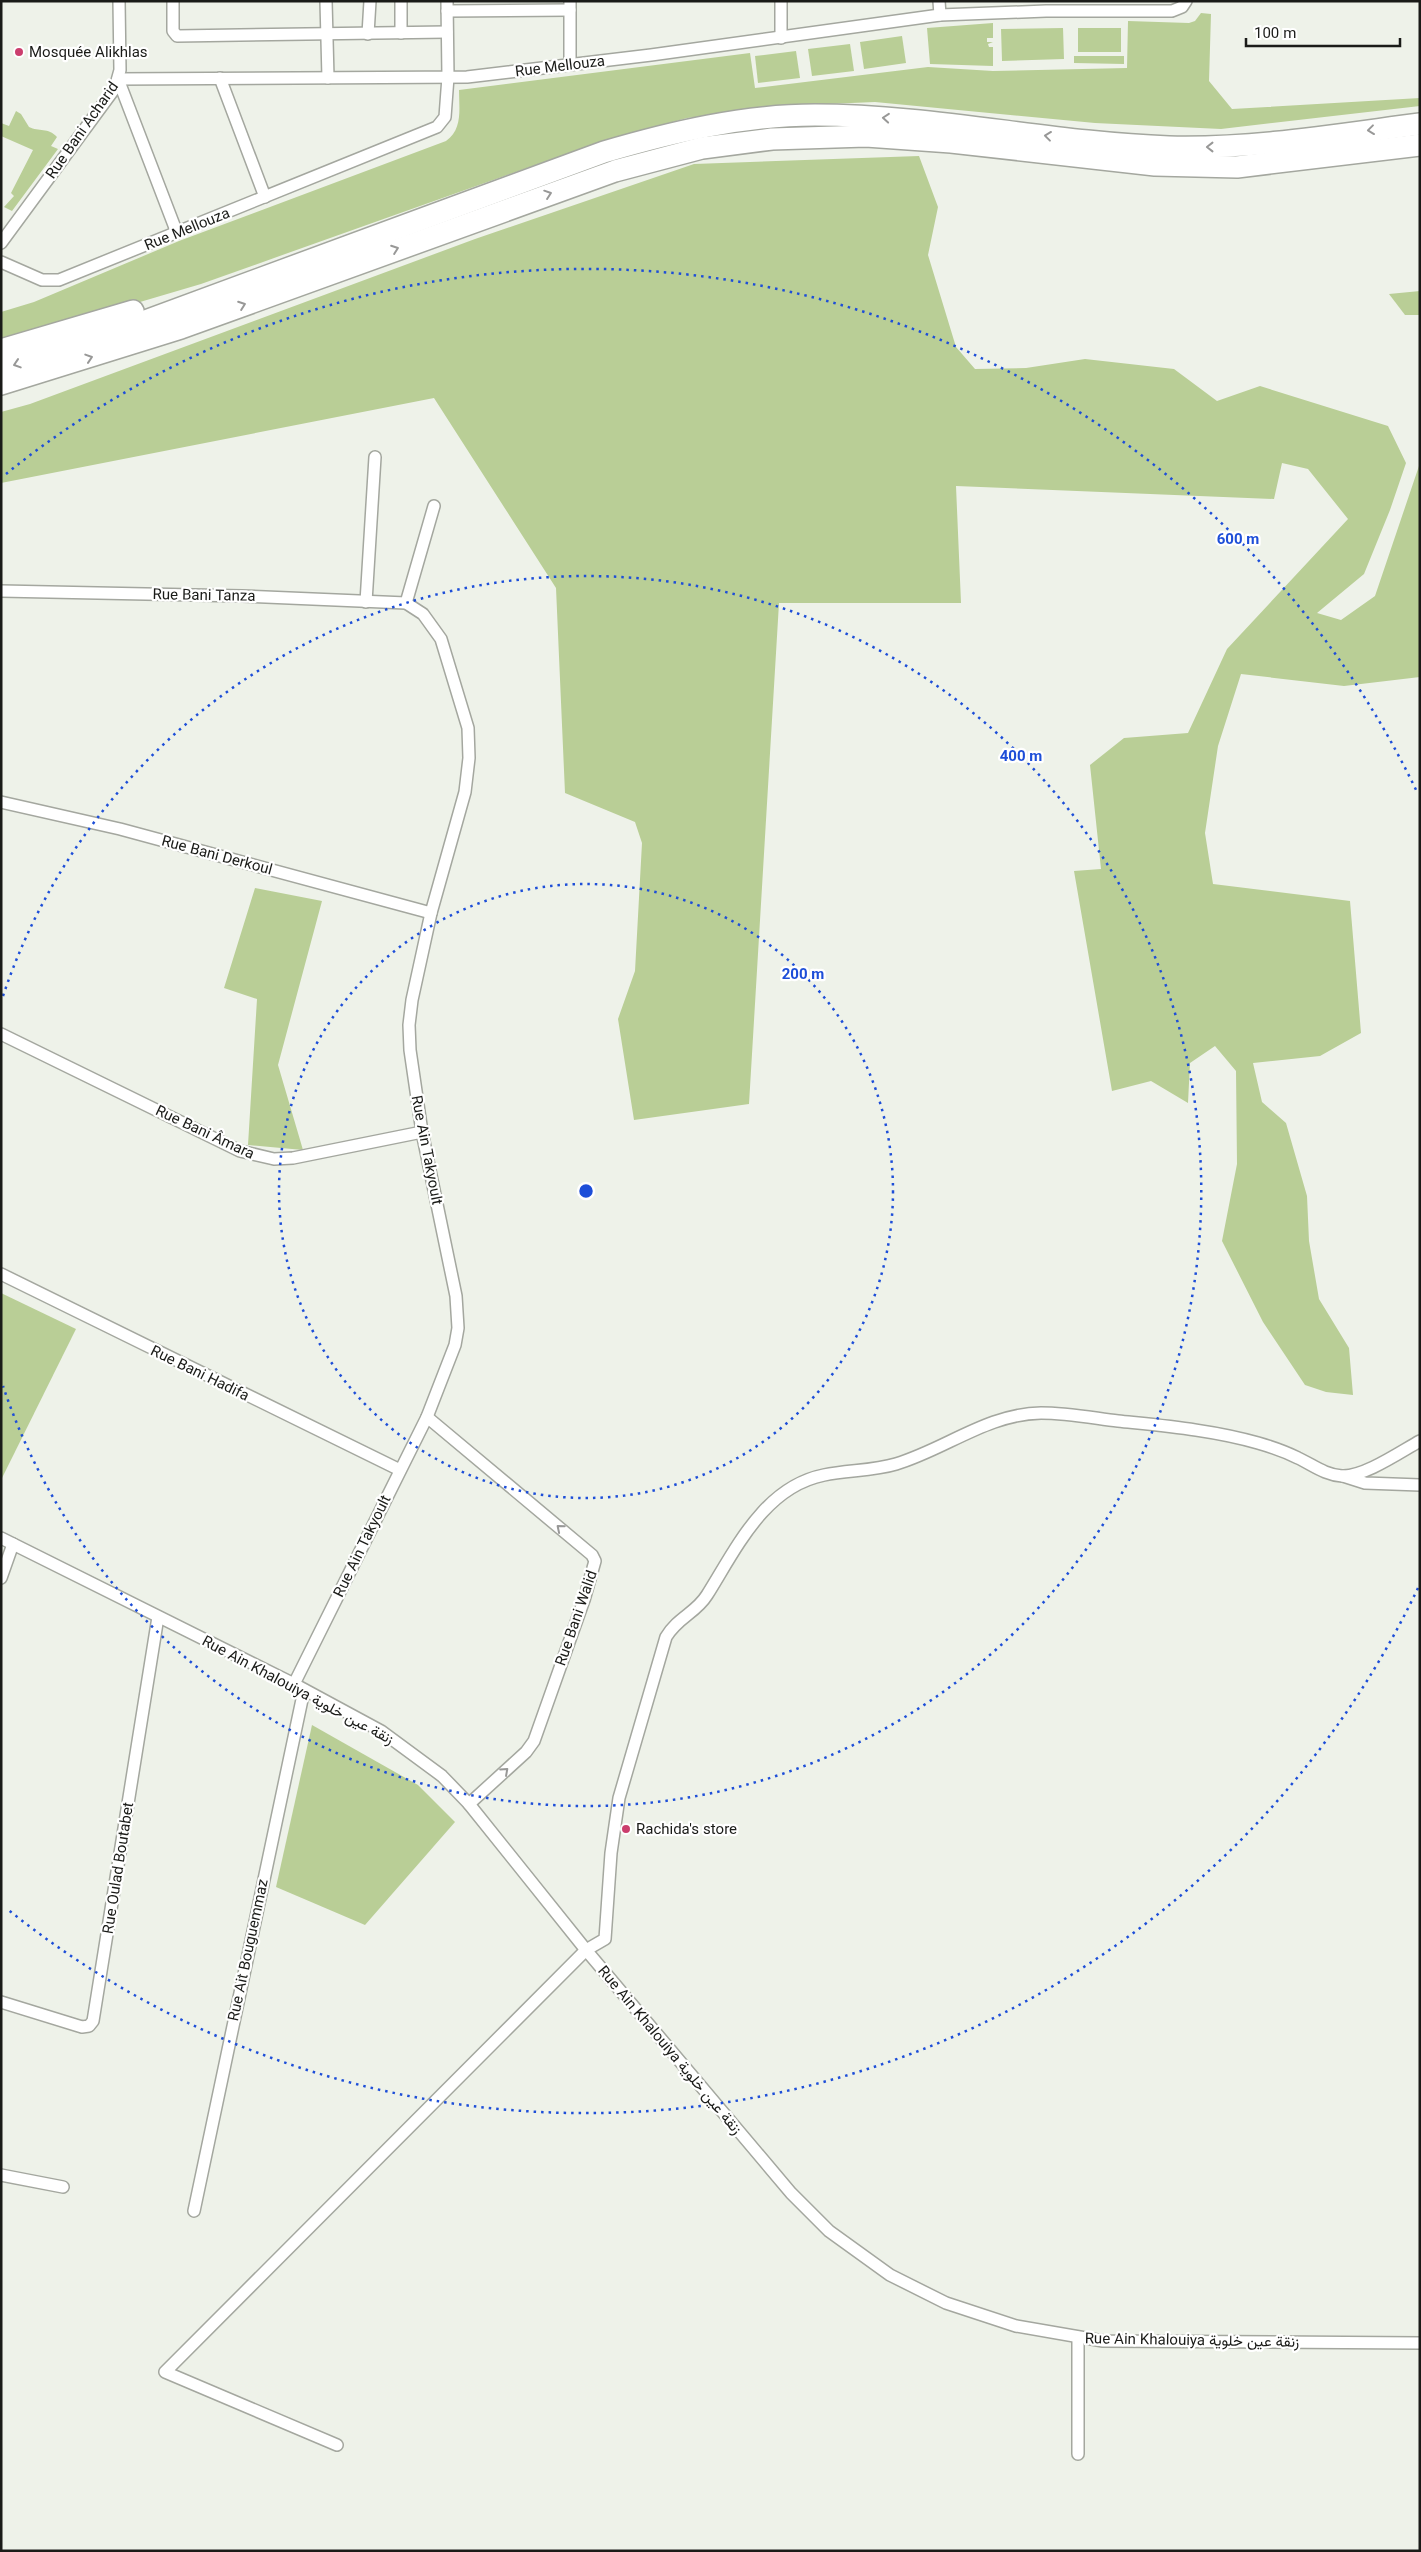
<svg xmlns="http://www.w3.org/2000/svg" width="1421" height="2552" font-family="Georgia,Vazirmatn,serif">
	<rect width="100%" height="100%" fill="#eef2e9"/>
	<!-- green -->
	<g fill="#b9ce96">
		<path d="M1201,13L1211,14L1209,81L1232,109L1420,98V106L1221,129L1095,123L875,102L803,105L687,118L597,143L201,284L1,343V312L34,302L179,241L446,141C463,129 459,109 459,90L750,53L755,88L928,67L993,71L1127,68L1128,21L1189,23L1195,21Z"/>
		<path d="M993,23V38H987V42H993L988,44L989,47H993V66L930,64L927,28Z"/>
		<path d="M1063,28L1064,59L1002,61L1001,29Z"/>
		<rect x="1078" y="28" width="43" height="24"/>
		<path d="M902,36L906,63L864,69L860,42Z"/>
		<path d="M850,44L854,71L812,76L808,49Z"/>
		<path d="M796,51L800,78L758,83L755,56Z"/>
		<path d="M1074,56H1124V64L1074,63Z"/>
		<path d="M16,111L21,114L29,127C39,132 48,127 57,137L51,146L58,149L12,211L4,207L14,196L11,193L33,150L1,136V123L9,126Z"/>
		<path d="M919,156L938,207L928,255L956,347L975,369L1026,368L1085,359L1174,369L1217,401L1260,386L1388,426L1406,463L1390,510L1364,574L1317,613L1341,620L1375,596L1420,463V677L1344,686L1241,674L1218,746L1205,833L1213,884L1350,901L1361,1033L1320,1056L1253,1063L1262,1102L1286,1123L1307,1196L1309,1241L1319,1299L1349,1348L1353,1395L1326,1392L1305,1385L1263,1322L1222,1241L1237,1164L1236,1071L1215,1046L1190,1063L1188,1103L1151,1081L1112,1091L1074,871L1101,869L1090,765L1124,738L1188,733L1227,649L1348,519L1308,469L1282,463L1274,499L956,486L961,603H779L749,1104L634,1120L618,1019L635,971L642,843L635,822L565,793L556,588L434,398L1,483V412L30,404L475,239L694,164Z"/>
		<path d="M1420,291V315H1405L1389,294Z"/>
		<path d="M255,888L322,901L278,1065L303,1150L248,1145L257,999L224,988Z"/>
		<path d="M1,1293L76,1329L1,1480Z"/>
		<path d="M312,1725L418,1785L455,1822L365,1925L276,1887Z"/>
	</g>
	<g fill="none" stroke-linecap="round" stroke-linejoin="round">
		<defs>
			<g id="street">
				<path d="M173,1V31L177,36L447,32"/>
				<path d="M326,1L328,78"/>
				<path d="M781,1V38"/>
				<path d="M939,1L940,15"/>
				<path d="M447,11L570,10"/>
				<path d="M401,33V1"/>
				<path d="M368,34L370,1"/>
				<path d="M570,65V1"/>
				<path d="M220,78L265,197"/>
				<path d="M177,233L118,79L467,77L651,55L940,15L1046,11H1172L1182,7L1186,1"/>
				<path d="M1,243L115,88L120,70L119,1"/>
				<path d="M1,262L42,280H59L437,127L445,117L448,77L447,1"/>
				<path d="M1,591L242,596L406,603L423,614L441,639L468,728L469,758L465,792L431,913L412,1000L409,1025L410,1050L422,1132L456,1296L458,1328L455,1345L427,1417L294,1684"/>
				<path d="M366,602L375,457"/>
				<path d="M406,603L434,506"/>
				<path d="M1,802L120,829L431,913"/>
				<path d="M1,1034L240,1151L274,1159L293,1158L422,1132"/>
				<path d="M1,1274L400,1470"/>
				<path d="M427,1417L592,1555L595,1561L584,1600L534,1741L526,1752L469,1804"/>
				<path d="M1343,1476L1365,1483L1420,1485"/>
				<path d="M1,1538L294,1684L381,1731L442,1776L469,1804L586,1950L791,2193L829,2231L890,2275L946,2303L1016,2326L1103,2341L1420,2343"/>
				<path d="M1,1578L13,1544"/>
				<path d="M1,2002L82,2027L89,2026L93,2021L158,1617"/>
				<path d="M1,2175L63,2187"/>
				<path d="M194,2211L304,1690"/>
				<path d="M337,2445L165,2372L586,1950L605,1939L611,1853L619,1798L666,1637C678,1617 696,1613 707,1595C736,1549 764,1487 824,1475C848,1470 873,1471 896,1464C946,1449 987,1414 1041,1413C1067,1413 1093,1418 1118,1421C1165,1426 1213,1430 1258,1443C1272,1447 1286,1452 1298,1458C1313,1465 1325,1475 1342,1476C1364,1477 1400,1452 1420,1441"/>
				<path d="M1078,2454V2338"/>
			</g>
			<g id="highway">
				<path d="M1,350L133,311"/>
				<path d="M1,369L102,337L604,152C672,132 744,115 815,115C934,115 1051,143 1169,147C1254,149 1336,135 1420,124"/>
				<path d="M1,384L181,328L615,171L702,148L772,139L866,136L951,142L1155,165L1237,167L1420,145"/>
			</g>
		</defs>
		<!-- street casing -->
		<use href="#street" stroke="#a4a79f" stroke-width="14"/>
		<!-- highway casing -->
		<use href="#highway" stroke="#a4a79f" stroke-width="24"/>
		<!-- street -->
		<use href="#street" stroke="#fff" stroke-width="11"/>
		<!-- highway -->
		<use href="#highway" stroke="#fff" stroke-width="21"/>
	</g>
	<!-- one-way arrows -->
	<defs><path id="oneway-chevron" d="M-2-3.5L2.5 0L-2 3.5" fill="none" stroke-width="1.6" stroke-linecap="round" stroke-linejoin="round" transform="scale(1.25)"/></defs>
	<g stroke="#989897">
		<use href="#oneway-chevron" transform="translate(886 118) rotate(-175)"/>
		<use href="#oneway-chevron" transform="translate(1371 130) rotate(173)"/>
		<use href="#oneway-chevron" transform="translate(1048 136) rotate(-173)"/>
		<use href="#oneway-chevron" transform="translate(1210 147) rotate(180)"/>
		<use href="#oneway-chevron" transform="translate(548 194) rotate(-19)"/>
		<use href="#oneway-chevron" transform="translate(395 249) rotate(-20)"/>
		<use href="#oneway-chevron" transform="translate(242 305) rotate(-20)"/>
		<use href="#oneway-chevron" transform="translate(89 358) rotate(-18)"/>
		<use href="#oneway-chevron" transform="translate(17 364) rotate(162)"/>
		<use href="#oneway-chevron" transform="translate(560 1528) rotate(-140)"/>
		<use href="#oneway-chevron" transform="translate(505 1771) rotate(-42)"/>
	</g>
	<!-- distance rings -->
	<g fill="none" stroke="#1d4ed8" stroke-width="2.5" stroke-dasharray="2.5 5">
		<circle cx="586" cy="1191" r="307"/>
		<path d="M3 996A615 615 0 1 1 3 1386"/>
		<path d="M1418 1588A922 922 0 0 1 6 1908M6 474A922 922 0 0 1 1418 794"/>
	</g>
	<!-- markers -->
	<g fill="#cb3e6d" stroke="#fff" stroke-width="2">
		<circle cx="19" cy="52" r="5"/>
		<circle cx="626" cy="1829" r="5"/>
	</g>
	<g text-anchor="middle" stroke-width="4.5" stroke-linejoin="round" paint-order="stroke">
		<!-- poi labels -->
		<g font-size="15" fill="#1a1b18" stroke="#fff" text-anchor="start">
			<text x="29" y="57">Mosquée Alikhlas</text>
			<text x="636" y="1834">Rachida's store</text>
		</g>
		<!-- street labels -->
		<g font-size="15" fill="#1a1b18" stroke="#fff">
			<text transform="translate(560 66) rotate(-7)" y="5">Rue Mellouza</text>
			<text transform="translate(82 130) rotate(-55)" y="5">Rue Bani Acharid</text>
			<text transform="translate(187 229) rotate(-22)" y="5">Rue Mellouza</text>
			<text transform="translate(204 595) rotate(1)" y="5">Rue Bani Tanza</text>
			<text transform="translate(217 855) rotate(15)" y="5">Rue Bani Derkoul</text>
			<text transform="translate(205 1132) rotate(25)" y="5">Rue Bani Âmara</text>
			<text transform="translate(427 1150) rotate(79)" y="5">Rue Ain Takyoult</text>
			<text transform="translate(200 1373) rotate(26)" y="5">Rue Bani Hadifa</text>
			<text transform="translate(362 1546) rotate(-64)" y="5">Rue Ain Takyoult</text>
			<text transform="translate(576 1618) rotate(-71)" y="5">Rue Bani Walid</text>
			<text transform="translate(298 1690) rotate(28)" y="5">Rue Ain Khalouiya زنقة عين خلوية</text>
			<text transform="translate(118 1868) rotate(-81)" y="5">Rue Oulad Boutabet</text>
			<text transform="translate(248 1950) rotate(-78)" y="5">Rue Ait Bouguemmaz</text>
			<text transform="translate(670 2050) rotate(50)" y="5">Rue Ain Khalouiya زنقة عين خلوية</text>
			<text transform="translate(1192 2340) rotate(1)" y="5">Rue Ain Khalouiya زنقة عين خلوية</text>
		</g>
	</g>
	<circle cx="586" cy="1191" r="8" fill="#1d4ed8" stroke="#fff" stroke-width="2.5"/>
	<g font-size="15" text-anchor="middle" font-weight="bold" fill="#1d4ed8" stroke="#fff" stroke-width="4.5" stroke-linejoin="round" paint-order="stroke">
		<text x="1238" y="544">600 m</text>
		<text x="1021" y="761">400 m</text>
		<text x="803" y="979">200 m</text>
	</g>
	<!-- border -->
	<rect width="1421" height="2552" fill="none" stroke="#1a1b18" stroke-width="5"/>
	<!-- scale -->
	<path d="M1246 38v8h154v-8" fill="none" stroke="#1a1b18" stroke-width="2.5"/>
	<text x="1254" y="38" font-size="15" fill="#1a1b18" stroke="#ffffff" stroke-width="4" paint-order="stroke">100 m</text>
</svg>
